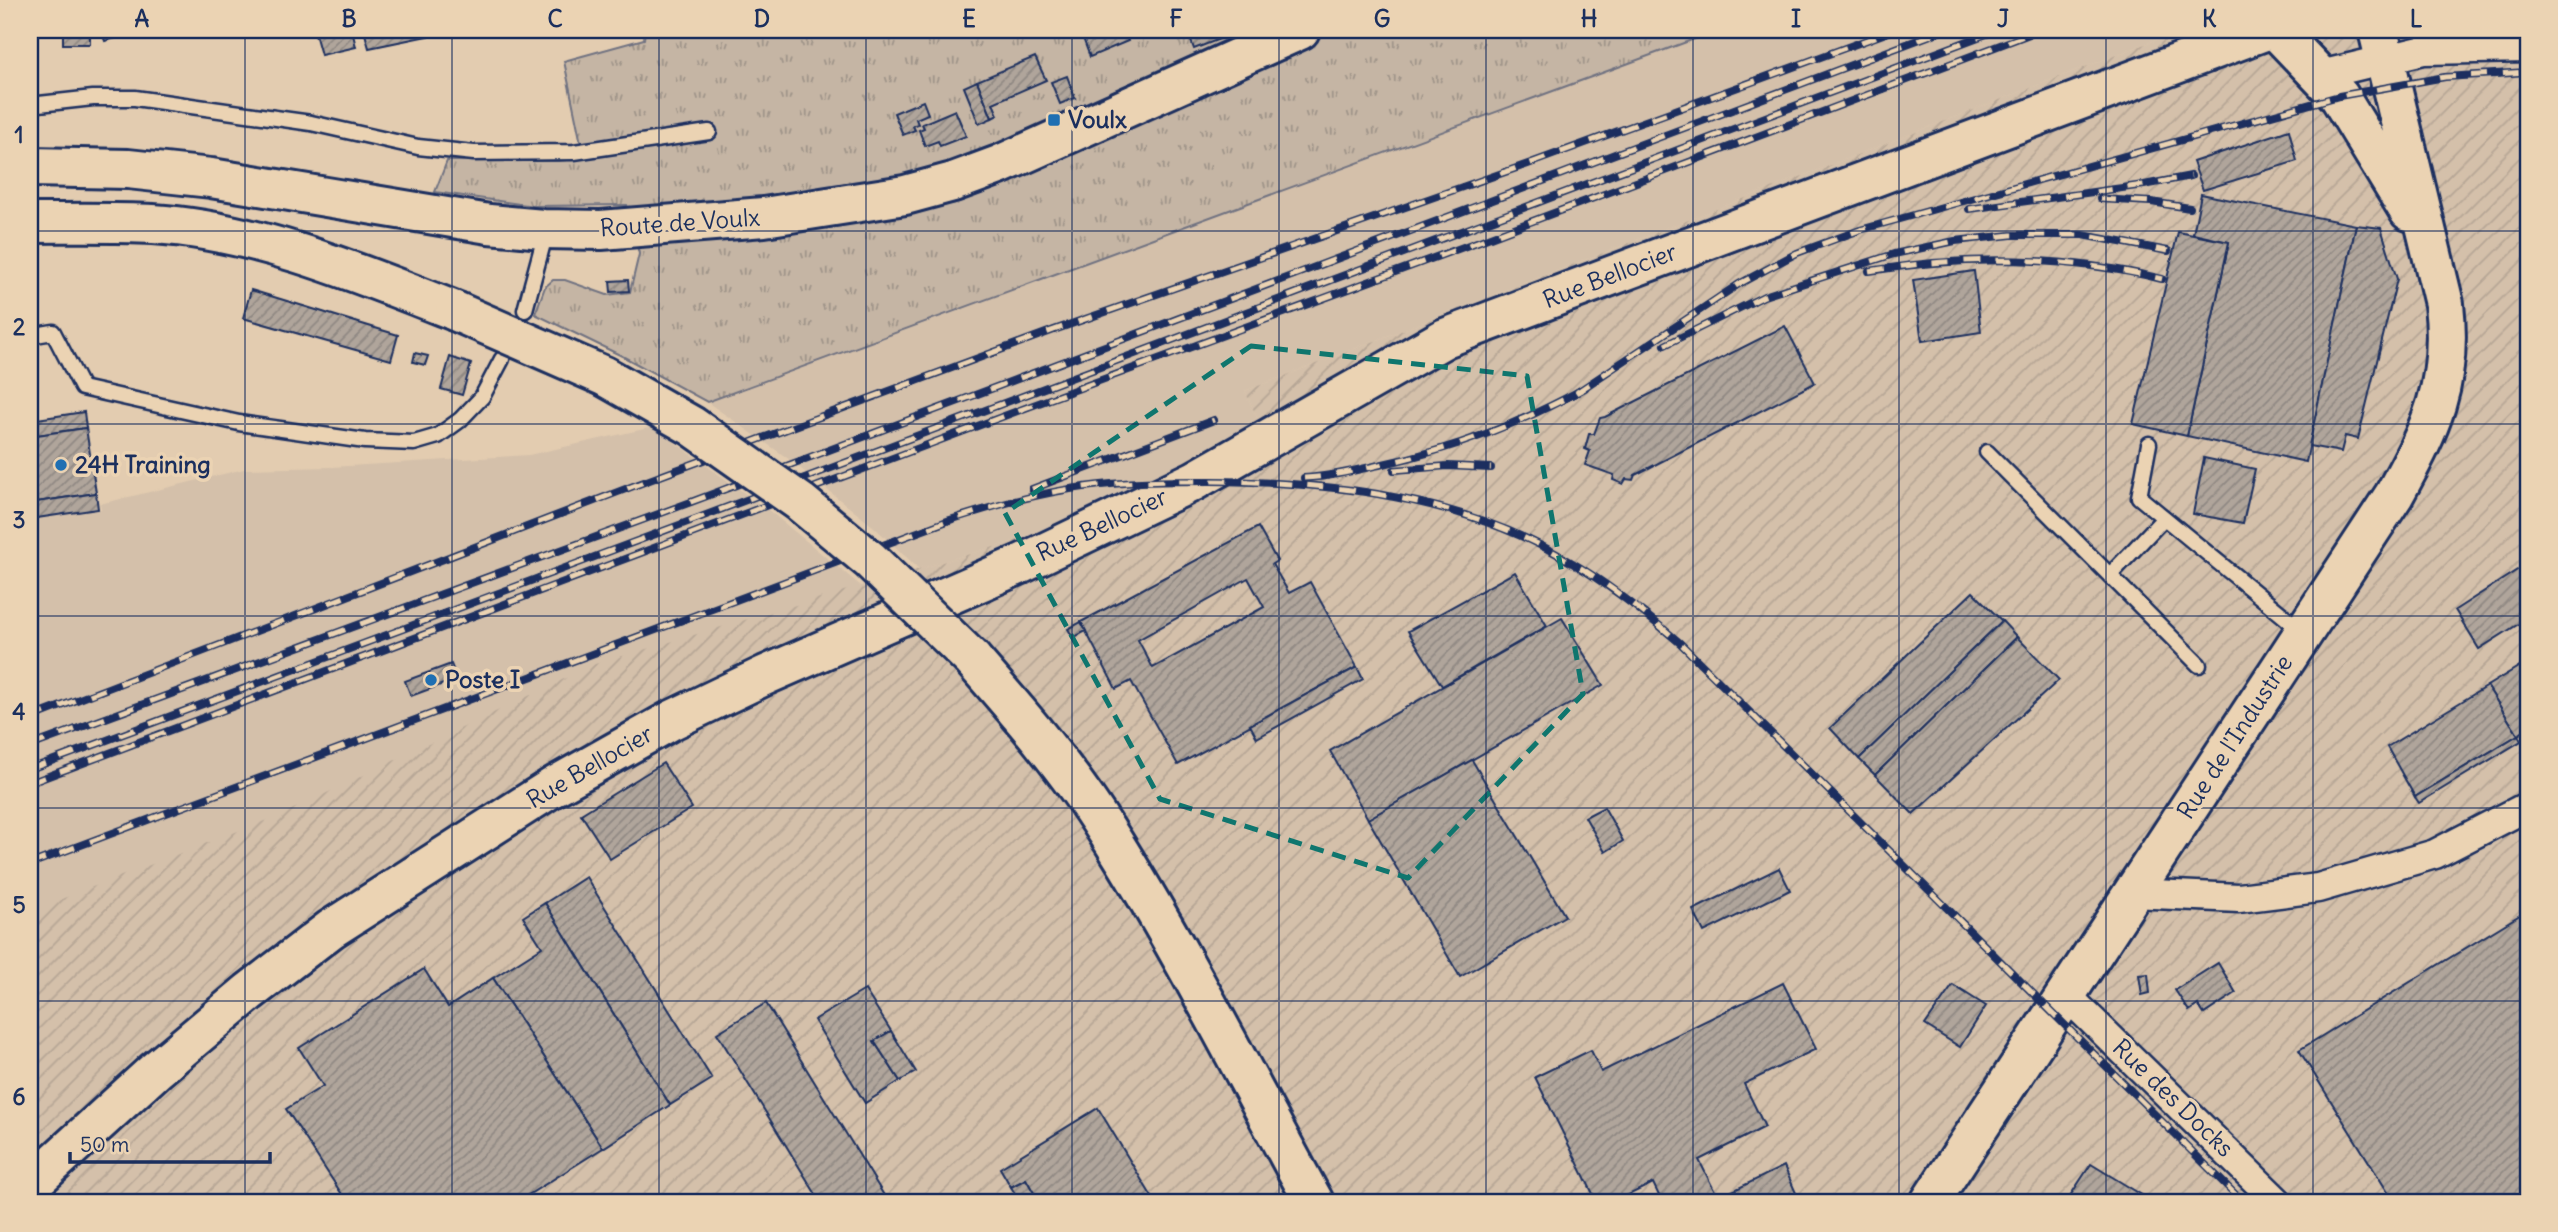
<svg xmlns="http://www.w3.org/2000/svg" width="2558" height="1232" font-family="Delius,sans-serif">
	<defs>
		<pattern id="industrial-furrows" width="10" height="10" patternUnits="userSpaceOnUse" patternTransform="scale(1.75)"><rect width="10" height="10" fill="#d4c0aa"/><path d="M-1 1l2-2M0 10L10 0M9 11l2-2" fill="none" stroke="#b5a595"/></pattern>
		<pattern id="grass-tufts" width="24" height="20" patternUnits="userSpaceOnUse" patternTransform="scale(1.75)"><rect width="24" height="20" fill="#c5b5a4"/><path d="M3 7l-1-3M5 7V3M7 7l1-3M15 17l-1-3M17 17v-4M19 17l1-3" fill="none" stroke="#9f9489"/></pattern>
		<pattern id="building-hatch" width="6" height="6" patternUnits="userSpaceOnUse" patternTransform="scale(1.75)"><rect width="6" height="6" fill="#b0a59b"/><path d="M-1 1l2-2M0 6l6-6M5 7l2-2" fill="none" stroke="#8e8782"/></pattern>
	</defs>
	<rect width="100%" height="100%" fill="#e3ccb0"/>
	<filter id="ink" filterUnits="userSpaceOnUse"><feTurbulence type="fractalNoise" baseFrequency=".0143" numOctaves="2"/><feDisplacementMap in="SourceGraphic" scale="14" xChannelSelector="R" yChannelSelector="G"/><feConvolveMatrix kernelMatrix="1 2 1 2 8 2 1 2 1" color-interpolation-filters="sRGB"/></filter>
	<g filter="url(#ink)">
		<!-- built -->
		<g fill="#d4c0aa">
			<path d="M1719,30H2181L1245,391L1259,422L1089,519L919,569L874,527L786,457L707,402Z"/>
			<path d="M653,427L772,513L861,586L30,961V520L101,509L100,504L244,469L332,467L529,455Z"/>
		</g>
		<!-- industrial -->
		<path fill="url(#industrial-furrows)" d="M2181,30H2528V1202H30V911L285,813L595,664L1089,519L1259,422L1245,391Z"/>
		<!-- grass -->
		<path fill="url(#grass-tufts)" stroke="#707281" stroke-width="2" d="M645,30H1719L707,402L624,357L535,314L545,287L553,280H565L607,295L630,292L639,254L627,205L534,206L435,192L447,161H559L584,158L564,61L644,39Z"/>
		<!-- building -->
		<g fill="url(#building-hatch)" stroke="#1b2f5e" stroke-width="2" fill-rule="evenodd">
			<rect x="63" y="30" width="27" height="14"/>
			<path d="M101,30H135L136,32L105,41Z"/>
			<path d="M314,30H352L356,47L321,55Z"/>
			<path d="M364,30H430L432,35L369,48Z"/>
			<path d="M1080,30H1124L1128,41L1090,57Z"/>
			<path d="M1187,30H1227L1230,35L1194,49Z"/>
			<path d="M1035,57L1046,80L993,103L998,115L992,118L977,81Z"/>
			<path d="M1067,76L1075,98L1060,104L1051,82Z"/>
			<path d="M977,81L992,118L979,124L964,87Z"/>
			<path d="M923,101L928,114L916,119L918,124L913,126L915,130L903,135L894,113Z"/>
			<path d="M955,110L966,136L940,146L938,141L925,146L919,130L924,128L922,124Z"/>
			<path d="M2289,130L2297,161L2203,190L2193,162Z"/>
			<path d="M2201,194L2356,225L2306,462L2187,436L2229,242L2193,234Z"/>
			<path d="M2356,225L2381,228L2397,279L2358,439L2345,436L2341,452L2309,446Z"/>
			<path d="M2178,232L2229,242L2187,436L2133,424Z"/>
			<path d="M1974,271L1981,332L1922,341L1913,280Z"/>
			<path d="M628,280L629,291L611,292L610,281Z"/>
			<path d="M251,290L398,335L391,360L243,318Z"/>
			<path d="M1785,326L1815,383L1635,475L1633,480L1626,479L1623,484L1613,480L1614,475L1585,465L1590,451L1585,449L1589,434H1594L1600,418L1605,417Z"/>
			<path d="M415,353L428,356L425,365L413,362Z"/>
			<path d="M450,357L471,364L462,395L441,389Z"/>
			<path d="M84,412L86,428L30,436V420Z"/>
			<path d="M86,428L96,493L30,503V436Z"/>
			<path d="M2204,458L2255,469L2243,523L2193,514Z"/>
			<path d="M96,493L98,509L30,519V503Z"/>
			<path d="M1258,527L1277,561L1272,564L1289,593L1310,582L1357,667L1178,765L1131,681L1116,689L1081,622ZM1248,578L1264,607L1153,668L1138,640Z"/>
			<path d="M2522,567L2528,578V618L2479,649L2455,610Z"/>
			<path d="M1515,572L1547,626L1442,686L1408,631Z"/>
			<path d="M1973,592L2002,621L1859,759L1830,728Z"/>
			<path d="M1562,618L1603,685L1368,819L1330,751Z"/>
			<path d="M2002,621L2017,637L1875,775L1859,759Z"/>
			<path d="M1081,622L1086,631L1073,638L1068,629Z"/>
			<path d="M2017,637L2059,680L1913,814L1875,775Z"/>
			<path d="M2528,661V728L2518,735L2487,686Z"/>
			<path d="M451,664L457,679L411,696L405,681Z"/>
			<path d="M1357,667L1363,679L1257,738L1250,725Z"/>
			<path d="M2487,686L2518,735L2415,797L2387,747Z"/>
			<path d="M2518,735L2521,741L2419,803L2415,797Z"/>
			<path d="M1472,760L1565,916L1460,977L1368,819Z"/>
			<path d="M663,763L692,808L610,859L581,814Z"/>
			<path d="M1604,807L1623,841L1605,852L1585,817Z"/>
			<path d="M1779,868L1790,890L1704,932L1693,910Z"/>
			<path d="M586,877L712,1079L670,1105L545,903Z"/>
			<path d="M545,903L670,1105L603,1148L493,978L542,947L523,917Z"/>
			<path d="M2528,910V1202H2394L2299,1050Z"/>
			<path d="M2218,963L2236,993L2204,1014L2198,1005L2189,1011L2175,990Z"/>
			<path d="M424,969L448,1007L493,978L603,1148L517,1202H347L286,1109L323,1086L299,1048Z"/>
			<path d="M2148,974L2150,993L2142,995L2139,975Z"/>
			<path d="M1783,983L1816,1049L1744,1084L1765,1127L1699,1160L1718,1198L1784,1166L1800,1202H1662L1653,1183L1614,1202H1597L1535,1077L1591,1050L1601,1072Z"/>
			<path d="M1953,985L1986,1006L1960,1047L1925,1025Z"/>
			<path d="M865,990L891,1031L874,1041L900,1081L865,1103L814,1020Z"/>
			<path d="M766,1003L877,1184L888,1202L820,1201L717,1033Z"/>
			<path d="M891,1031L916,1072L900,1081L874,1041Z"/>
			<path d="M1098,1108L1155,1202H1039L1026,1179L1011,1187L1000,1168Z"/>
			<path d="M2091,1164L2150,1200L2145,1202H2066Z"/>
			<path d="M1026,1179L1039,1202H1020L1011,1187Z"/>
		</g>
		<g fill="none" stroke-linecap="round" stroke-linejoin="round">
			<defs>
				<g id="lane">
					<path d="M30,105L93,98H135L311,123L418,147L474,153L574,152L709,132"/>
					<path d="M525,310L542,247L543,230"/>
					<path d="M30,336L53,332L82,388L239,423L365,441L414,443L438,436L460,420L482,397L502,359"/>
					<path d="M2149,444L2139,497L2302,631"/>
					<path d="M1987,452L2199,665"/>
					<path d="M2110,575L2164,518"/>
				</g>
				<g id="street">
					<path d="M2320,75L2424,50L2528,48"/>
					<path d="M2132,893L2239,898L2318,888L2435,854L2528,806"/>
					<path d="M2066,995L2278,1202"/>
				</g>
				<g id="secondary">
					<path d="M2276,30L2339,96L2409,211"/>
					<path d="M30,167L128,169L211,178L489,224L543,229L601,230L764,217L905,195L953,182L999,165L1300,30"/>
					<path d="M30,1185L156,1070L249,992L331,929L553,787L672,720L766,675L1021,564L1194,481L1445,338L2267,30"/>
					<path d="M1930,1202L2394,495C2431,428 2453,383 2444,304L2378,30"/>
				</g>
				<g id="primary">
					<path d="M30,223C71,223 112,222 153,224C255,230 361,274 455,311"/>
					<path d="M972,659C1019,713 1068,769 1106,830C1182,950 1246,1078 1314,1202"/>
				</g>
			</defs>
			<!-- lane casing -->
			<use href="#lane" stroke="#1b2f5e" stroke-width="19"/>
			<!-- street casing -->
			<use href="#street" stroke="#1b2f5e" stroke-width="33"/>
			<!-- secondary casing -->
			<use href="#secondary" stroke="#1b2f5e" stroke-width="44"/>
			<!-- primary casing -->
			<use href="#primary" stroke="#1b2f5e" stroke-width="44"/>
			<!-- lane -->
			<use href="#lane" stroke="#ebd3b3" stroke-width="14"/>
			<!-- street -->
			<use href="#street" stroke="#ebd3b3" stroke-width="28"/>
			<!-- secondary -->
			<use href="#secondary" stroke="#ebd3b3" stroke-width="38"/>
			<!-- primary -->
			<use href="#primary" stroke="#ebd3b3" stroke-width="38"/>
			<defs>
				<g id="rail">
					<path d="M2100,199L2151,202L2190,208"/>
					<path d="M1969,209L2144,185L2191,176"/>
					<path d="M1869,271C1965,255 2067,256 2162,279"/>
					<path d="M1665,345L1764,296L1894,254L1955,241L2011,235H2083L2168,251"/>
					<path d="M1576,393L1739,284L1797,253L1860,230L2339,96L2445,77L2528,72"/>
					<path d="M1394,470L1448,466L1491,468"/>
					<path d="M1304,478C1330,477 1357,470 1383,464C1457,448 1519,424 1585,388"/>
					<path d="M1032,489L1214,420"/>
					<path d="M30,718L636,485L1054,330L1528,164L1894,30"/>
					<path d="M30,746L691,502L1944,30"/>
					<path d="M30,769L1997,30"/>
					<path d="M30,783L1028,407L1485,239L2040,30"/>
					<path d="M30,864L950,520C994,506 1038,493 1084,487C1126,481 1168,481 1211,481C1333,482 1462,497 1569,561C1609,584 1645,613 1680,643L2243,1202"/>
				</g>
			</defs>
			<!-- rail casing -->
			<use href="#rail" stroke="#1b2f5e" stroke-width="8"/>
			<!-- rail -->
			<use href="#rail" stroke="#ebd3b3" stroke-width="5" stroke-dasharray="16" stroke-linecap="butt"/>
			<defs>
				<path id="primary-bridge" d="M455,311L604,376L692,426L800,502L870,560L972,659"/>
			</defs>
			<!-- primary-bridge casing -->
			<use href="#primary-bridge" stroke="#1b2f5e" stroke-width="44" stroke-linecap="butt"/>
			<!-- primary-bridge -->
			<use href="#primary-bridge" stroke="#ebd3b3" stroke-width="38"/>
		</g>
	</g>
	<!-- marked area -->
	<path fill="none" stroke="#0f766e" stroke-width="5" stroke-dasharray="14 9" stroke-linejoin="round" d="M1251,346L1527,376L1583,694L1408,878L1160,799L1005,513Z"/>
	<!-- grid -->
	<path fill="none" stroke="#1b2f5e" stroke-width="2" stroke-opacity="0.55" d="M245,30V1202M452,30V1202M659,30V1202M866,30V1202M1072,30V1202M1279,30V1202M1486,30V1202M1693,30V1202M1899,30V1202M2106,30V1202M2313,30V1202M30,231H2528M30,424H2528M30,616H2528M30,808H2528M30,1001H2528"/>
	<!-- markers -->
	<g fill="#1f6fb2" stroke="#ebd3b3" stroke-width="2.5">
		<rect x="1047" y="113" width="14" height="14" rx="3.5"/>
		<circle cx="61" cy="465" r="7"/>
		<circle cx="431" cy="680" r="7"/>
	</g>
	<g text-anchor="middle" stroke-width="7" stroke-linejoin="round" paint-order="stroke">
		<!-- poi labels -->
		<g font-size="24" font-weight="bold" fill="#1b2f5e" stroke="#ebd3b3" text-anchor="start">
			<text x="1068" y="128">Voulx</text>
			<text x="75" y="473">24H Training</text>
			<text x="445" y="688">Poste I</text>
		</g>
		<!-- street labels -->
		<g font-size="24" fill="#1b2f5e" stroke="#ebd3b3">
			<text transform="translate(680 223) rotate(-4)" y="8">Route de Voulx</text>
			<text transform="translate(1610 276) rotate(-21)" y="8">Rue Bellocier</text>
			<text transform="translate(1102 525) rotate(-25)" y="8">Rue Bellocier</text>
			<text transform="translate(2235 737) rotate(-57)" y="8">Rue de l'Industrie</text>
			<text transform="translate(590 767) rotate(-30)" y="8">Rue Bellocier</text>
			<text transform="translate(2173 1098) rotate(44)" y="8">Rue des Docks</text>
		</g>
	</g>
	<!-- margin -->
	<rect width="2558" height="1232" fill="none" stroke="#ebd3b3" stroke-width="77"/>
	<!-- scale -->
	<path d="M70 1152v10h200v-10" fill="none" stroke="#1b2f5e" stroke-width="3.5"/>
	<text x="80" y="1152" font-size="21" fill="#1b2f5e" stroke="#ebd3b3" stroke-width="5" paint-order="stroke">50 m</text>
	<rect x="38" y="38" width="2482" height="1156" fill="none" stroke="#1b2f5e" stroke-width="2.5"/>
	<g font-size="23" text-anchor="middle" font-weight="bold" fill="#1b2f5e">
		<text x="142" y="27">A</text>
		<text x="349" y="27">B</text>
		<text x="555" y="27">C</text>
		<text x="762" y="27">D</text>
		<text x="969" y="27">E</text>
		<text x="1176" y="27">F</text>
		<text x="1382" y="27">G</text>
		<text x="1589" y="27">H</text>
		<text x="1796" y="27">I</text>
		<text x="2003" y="27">J</text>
		<text x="2209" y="27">K</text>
		<text x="2416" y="27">L</text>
		<text x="19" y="143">1</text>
		<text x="19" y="335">2</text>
		<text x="19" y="528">3</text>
		<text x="19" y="720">4</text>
		<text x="19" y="913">5</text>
		<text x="19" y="1105">6</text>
	</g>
</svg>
